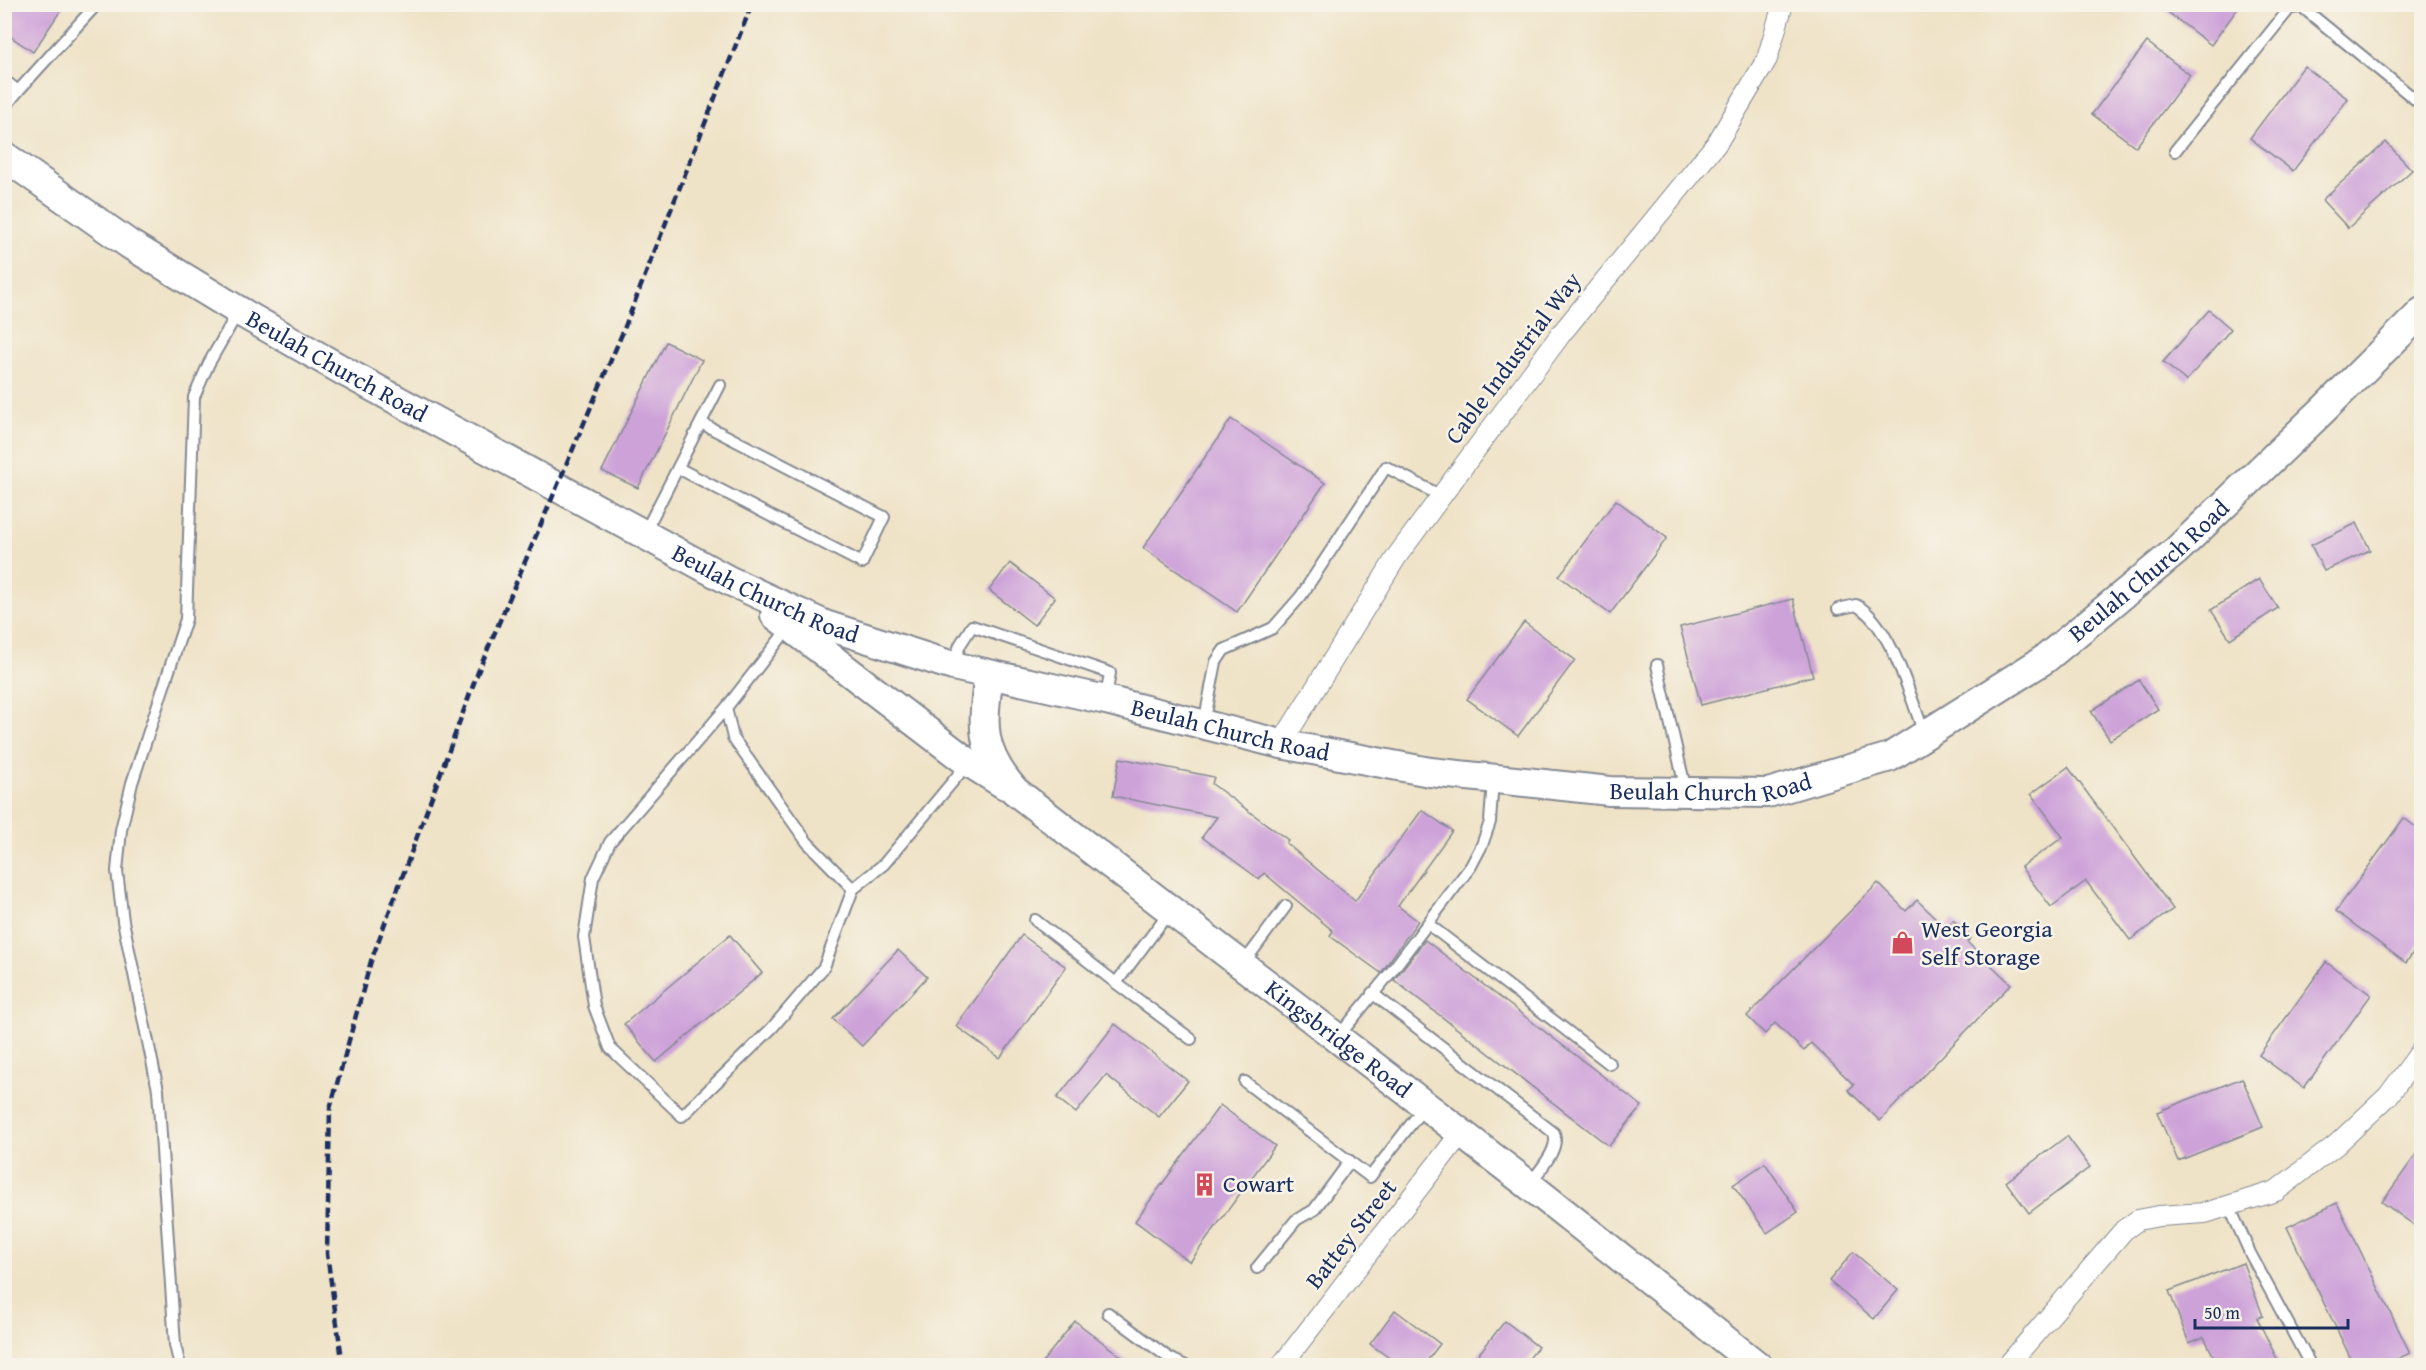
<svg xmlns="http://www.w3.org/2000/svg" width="2426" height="1370" font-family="'Gentium Book Plus',serif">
	<rect width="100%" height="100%" fill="#f7f3e8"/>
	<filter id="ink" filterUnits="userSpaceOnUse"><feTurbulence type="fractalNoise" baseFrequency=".0167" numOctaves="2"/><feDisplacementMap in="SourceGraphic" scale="12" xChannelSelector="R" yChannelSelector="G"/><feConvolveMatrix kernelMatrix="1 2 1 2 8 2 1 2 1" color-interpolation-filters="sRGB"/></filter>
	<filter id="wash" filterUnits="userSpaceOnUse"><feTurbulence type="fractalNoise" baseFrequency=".008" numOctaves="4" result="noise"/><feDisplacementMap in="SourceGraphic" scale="24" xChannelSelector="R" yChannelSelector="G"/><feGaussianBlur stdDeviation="1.35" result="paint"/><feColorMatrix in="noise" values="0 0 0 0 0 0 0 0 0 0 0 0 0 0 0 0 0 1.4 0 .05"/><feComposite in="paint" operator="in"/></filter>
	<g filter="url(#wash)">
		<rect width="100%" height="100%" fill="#efe3c7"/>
		<g id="blocks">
			<!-- building -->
			<g fill="#cda2d9">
				<path d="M4,4H65L33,52L4,32Z"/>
				<path d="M2157,4H2241L2211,45Z"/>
				<path d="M2147,42L2190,75L2136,147L2092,114Z"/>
				<path d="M2304,66L2348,99L2293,171L2250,138Z"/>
				<path d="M2386,142L2412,170L2348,228L2322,200Z"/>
				<path d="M2209,310L2231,329L2186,381L2163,362Z"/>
				<path d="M666,342L702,360L638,488L602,471Z"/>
				<path d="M1231,419L1325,483L1237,612L1143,548Z"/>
				<path d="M1616,500L1667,538L1610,614L1559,576Z"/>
				<path d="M2357,523L2370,550L2324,571L2311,545Z"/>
				<path d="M1010,563L1055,598L1034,625L989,590Z"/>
				<path d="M2259,579L2278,608L2230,639L2211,610Z"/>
				<path d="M1793,599L1813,676L1701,705L1680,627Z"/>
				<path d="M1524,622L1575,660L1518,736L1467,699Z"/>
				<path d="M2139,680L2158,709L2110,740L2091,711Z"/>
				<path d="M1120,758L1214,777L1212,784L1288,840L1286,843L1355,901L1422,810L1452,831L1398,906L1418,921L1381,973L1330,936L1333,931L1264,873L1259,879L1202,837L1217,817L1113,796Z"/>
				<path d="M2068,767L2173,909L2130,940L2086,881L2051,907L2021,867L2063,837L2031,794Z"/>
				<path d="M2404,818L2421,831V941L2406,963L2336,911Z"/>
				<path d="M1878,883L1906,911L1917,900L1946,928L1953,920L1971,938L1967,942L2011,984L1880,1121L1848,1090L1854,1085L1811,1043L1804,1051L1775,1023L1765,1034L1747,1016Z"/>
				<path d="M730,935L762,973L656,1062L624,1024Z"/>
				<path d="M1022,935L1066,967L1000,1058L956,1026Z"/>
				<path d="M1425,940L1642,1106L1609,1146L1394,980Z"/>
				<path d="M898,950L927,977L862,1046L833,1019Z"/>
				<path d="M2326,962L2371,995L2304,1088L2259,1055Z"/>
				<path d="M1115,1024L1188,1081L1159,1117L1106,1075L1076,1113L1057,1098Z"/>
				<path d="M2242,1078L2263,1127L2178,1161L2157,1112Z"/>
				<path d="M1220,1105L1275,1146L1190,1262L1135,1221Z"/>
				<path d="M2067,1136L2090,1167L2029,1213L2006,1182Z"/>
				<path d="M2421,1148V1230L2382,1202Z"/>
				<path d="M1765,1163L1798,1212L1767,1233L1733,1185Z"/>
				<path d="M2337,1203L2410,1353L2385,1365H2354L2287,1227Z"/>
				<path d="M1853,1252L1898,1290L1874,1319L1829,1281Z"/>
				<path d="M2243,1263L2263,1316L2257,1318L2280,1365H2218L2204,1337L2189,1343L2169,1291Z"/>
				<path d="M1395,1310L1440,1344L1424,1365H1399L1370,1344Z"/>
				<path d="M1075,1321L1132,1365H1040Z"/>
				<path d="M1505,1321L1538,1347L1524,1365H1470Z"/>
			</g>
		</g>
	</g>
	<g filter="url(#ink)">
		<use href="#blocks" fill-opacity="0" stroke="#858992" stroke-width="1.5"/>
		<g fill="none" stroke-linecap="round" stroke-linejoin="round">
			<defs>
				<g id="lane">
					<path d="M4,80L18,91L97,4"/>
					<path d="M4,108L18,91"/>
					<path d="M2175,151L2290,8L2302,7L2422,105"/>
					<path d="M678,468L862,563L884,517L701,423"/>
					<path d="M644,534L720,385"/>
					<path d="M1838,609L1856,605C1891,624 1910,696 1924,733"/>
					<path d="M1657,665L1686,791"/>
					<path d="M953,666L960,645L972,626L1110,673L1106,698"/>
					<path d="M726,708L733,738L807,842L853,889L824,967L772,1028L682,1116L610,1048L594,1006L584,937L593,878L610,842L726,708L790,626"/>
					<path d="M1204,724L1216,662L1224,650L1273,628L1301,596L1386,467L1441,496"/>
					<path d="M853,889L884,864L969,762"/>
					<path d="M1035,920L1116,983L1170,911"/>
					<path d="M1428,924L1610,1064"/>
					<path d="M1243,964L1286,906"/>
					<path d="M1116,983L1191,1039"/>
					<path d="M1372,993L1554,1133C1560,1150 1539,1170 1530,1184"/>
					<path d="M1337,1038L1391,972L1471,866L1482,845L1490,822L1493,780"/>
					<path d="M1245,1082L1370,1177L1425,1106"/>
					<path d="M2229,1206L2251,1255L2311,1366"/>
					<path d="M1257,1268L1296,1220L1314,1210L1350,1161"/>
					<path d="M1108,1313L1169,1358L1186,1366"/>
					<path d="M180,1366L175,1345L158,1090L123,921L117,871L121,830L132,783L186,619L194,397L209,363L238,312"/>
				</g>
				<g id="street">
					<path d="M1281,744L1397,556L1561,334L1717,143L1767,59L1783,4"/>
					<path d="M1281,1366L1461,1133"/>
					<path d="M2007,1366L2124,1230L2138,1220L2159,1216L2205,1213L2276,1191L2336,1145L2388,1096L2422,1050"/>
				</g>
				<g id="secondary">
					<path id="s1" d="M4,156L129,244L239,311L349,374L730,581L825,625L953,666L1106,700L1281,744L1430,772L1610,791L1768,793L1890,757L2045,659L2176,551L2322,411L2422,312"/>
					<path d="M775,615L962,758L1005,785"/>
					<path id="s2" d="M989,675C982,725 979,751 1015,791L1529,1185L1758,1366"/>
				</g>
			</defs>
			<!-- lane casing -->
			<use href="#lane" stroke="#858992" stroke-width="14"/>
			<!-- street casing -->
			<use href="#street" stroke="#858992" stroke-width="22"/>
			<!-- secondary casing -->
			<use href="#secondary" stroke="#858992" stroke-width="32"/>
			<!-- lane -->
			<use href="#lane" stroke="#fff" stroke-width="10"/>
			<!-- street -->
			<use href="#street" stroke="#fff" stroke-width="20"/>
			<!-- secondary -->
			<use href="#secondary" stroke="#fff" stroke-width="28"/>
			<!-- rail -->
			<path stroke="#1b2f5e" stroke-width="4.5" stroke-dasharray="9 4.5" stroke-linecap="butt" d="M343,1366L327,1254L330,1109L371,961L478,672L622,334L752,4"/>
		</g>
	</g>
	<!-- icons -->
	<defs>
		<symbol id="shop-bare" viewBox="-9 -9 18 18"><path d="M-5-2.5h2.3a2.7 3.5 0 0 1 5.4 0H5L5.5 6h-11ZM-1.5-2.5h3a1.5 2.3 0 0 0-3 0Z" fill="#d1495b" stroke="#f7f3e8" stroke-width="2.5" paint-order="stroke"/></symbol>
		<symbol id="building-bare" viewBox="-9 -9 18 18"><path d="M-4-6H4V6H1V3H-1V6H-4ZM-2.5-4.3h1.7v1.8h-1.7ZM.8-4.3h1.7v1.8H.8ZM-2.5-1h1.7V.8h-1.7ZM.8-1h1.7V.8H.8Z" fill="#d1495b" stroke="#f7f3e8" stroke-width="2.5" paint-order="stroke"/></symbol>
	</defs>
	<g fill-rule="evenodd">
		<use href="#shop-bare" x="1886" y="926" width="33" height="33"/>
		<use href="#building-bare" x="1188" y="1168" width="33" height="33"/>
	</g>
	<g text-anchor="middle" stroke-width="5" stroke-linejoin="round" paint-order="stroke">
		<!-- street labels -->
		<g font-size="24" fill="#1b2f5e" stroke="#f7f3e8">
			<text transform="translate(1513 358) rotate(-53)" y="8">Cable Industrial Way</text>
			<text dy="8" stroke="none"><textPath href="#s1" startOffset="394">Beulah Church Road</textPath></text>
			<text dy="8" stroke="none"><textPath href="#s1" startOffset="2356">Beulah Church Road</textPath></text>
			<text dy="8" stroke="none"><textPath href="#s1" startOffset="880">Beulah Church Road</textPath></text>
			<text dy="8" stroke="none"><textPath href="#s1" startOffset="1366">Beulah Church Road</textPath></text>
			<text dy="8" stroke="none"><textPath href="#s1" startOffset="1852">Beulah Church Road</textPath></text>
			<text dy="8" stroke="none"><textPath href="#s2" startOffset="532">Kingsbridge Road</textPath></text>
			<text transform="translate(1351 1234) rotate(-52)" y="8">Battey Street</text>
		</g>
		<!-- poi labels -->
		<g font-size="24" fill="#1b2f5e" stroke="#f7f3e8" text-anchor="start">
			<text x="1921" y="937">West Georgia<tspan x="1921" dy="28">Self Storage</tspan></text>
			<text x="1223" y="1192">Cowart</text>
		</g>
	</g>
	<!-- margin -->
	<rect width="2426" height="1370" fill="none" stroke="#f7f3e8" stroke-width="24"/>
	<!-- scale -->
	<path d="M2195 1319v9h153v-9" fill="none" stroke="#1b2f5e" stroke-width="3"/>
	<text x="2204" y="1319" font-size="18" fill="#1b2f5e" stroke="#f7f3e8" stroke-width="4.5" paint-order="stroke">50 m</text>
</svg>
